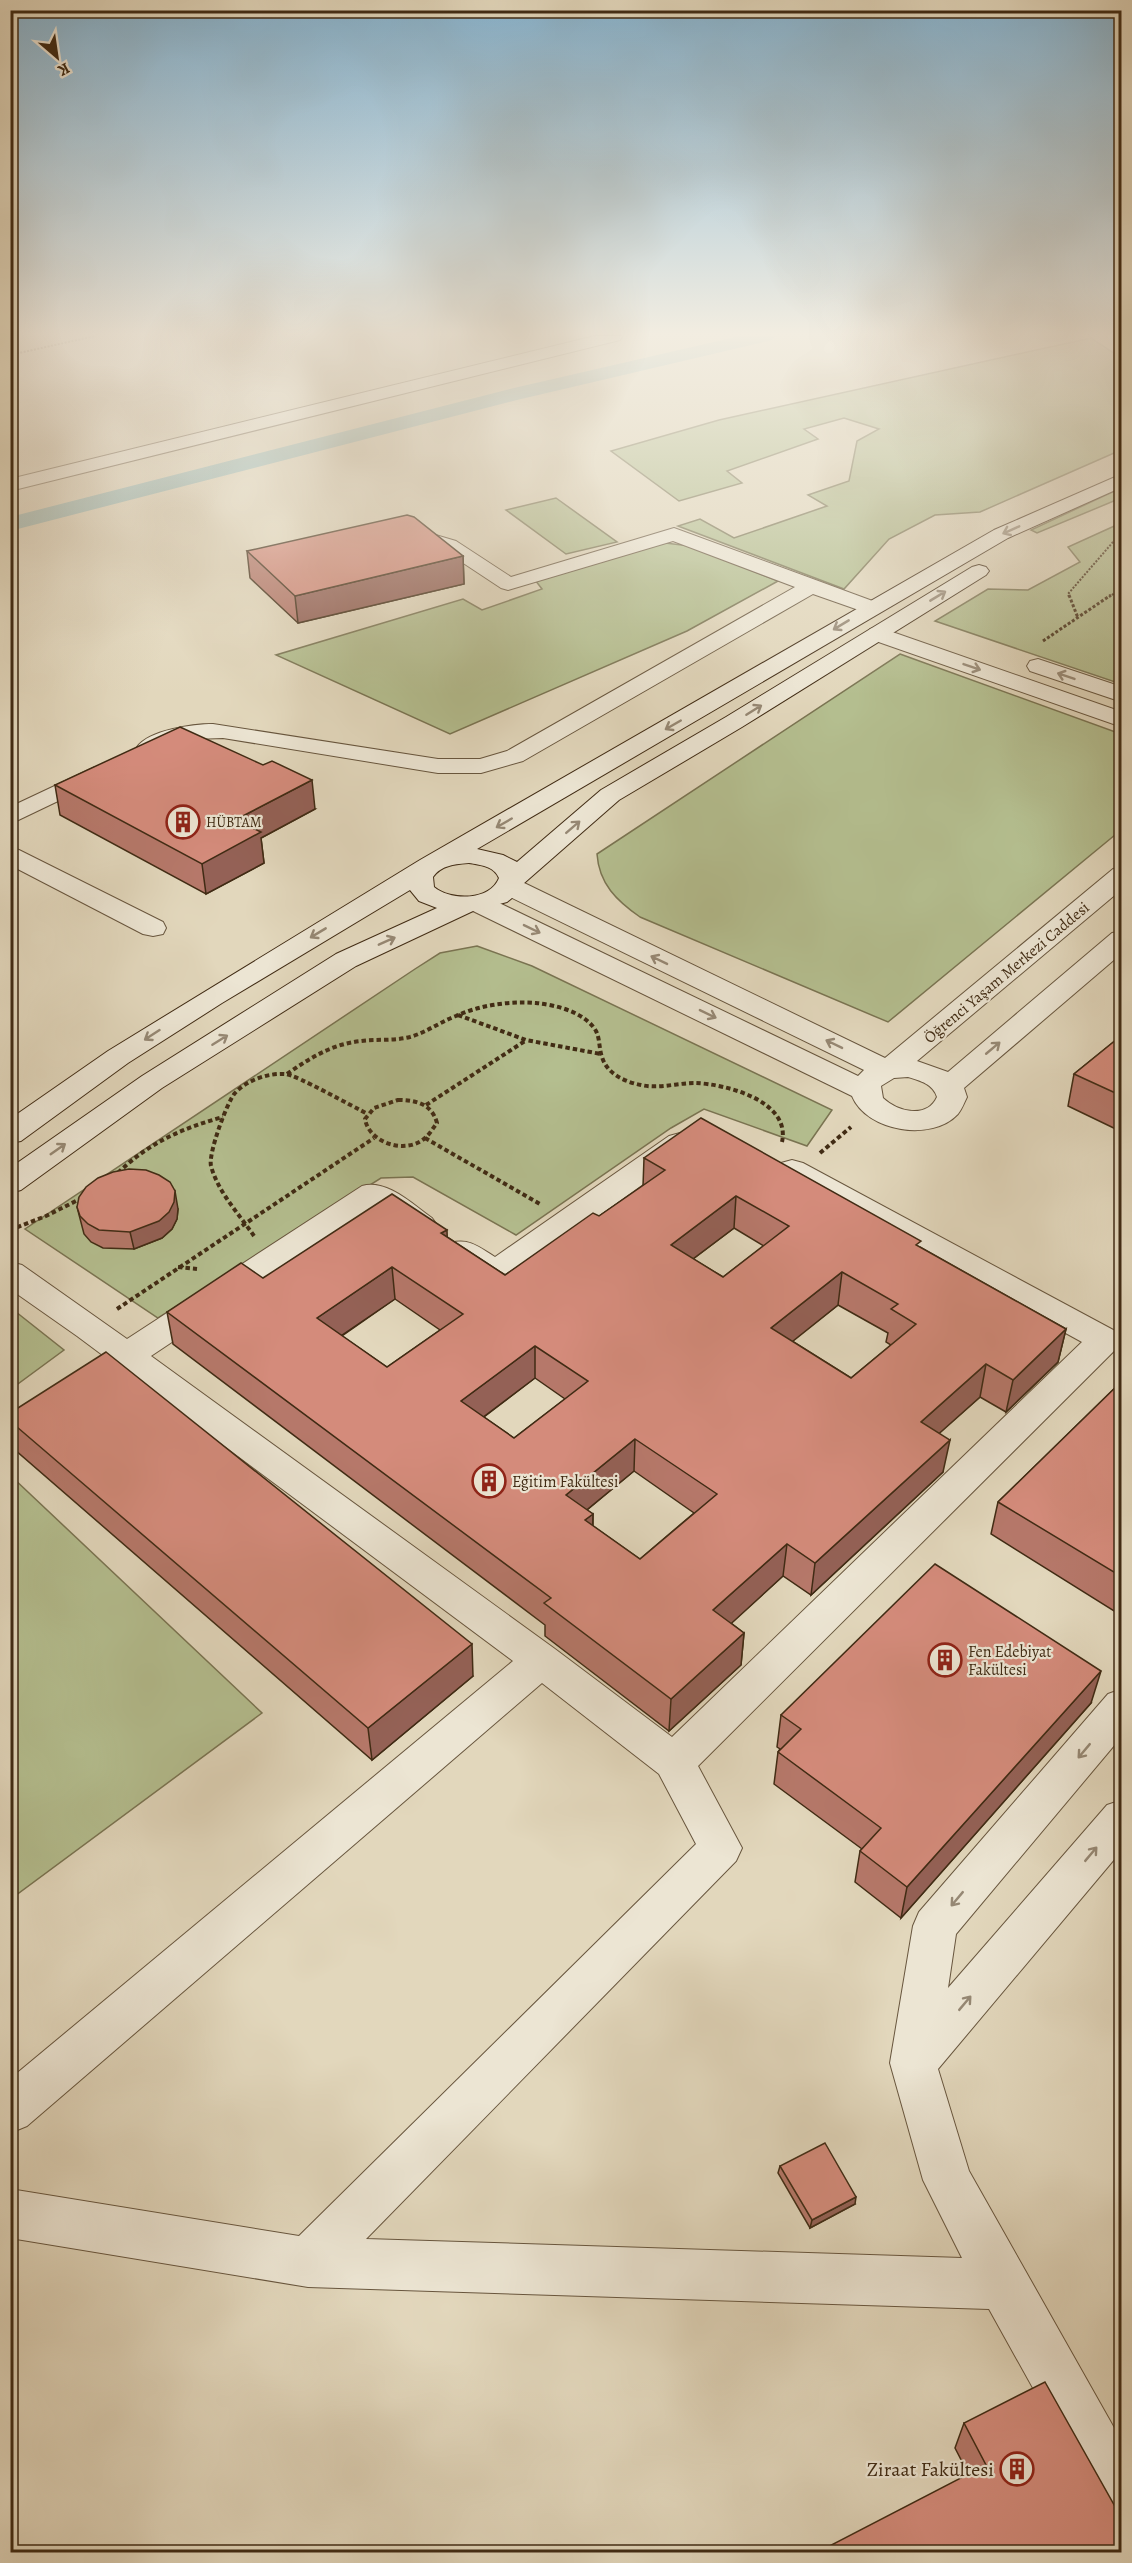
<svg xmlns="http://www.w3.org/2000/svg" width="1132" height="2563" font-family="Alegreya,serif">
	<rect width="100%" height="100%" fill="#e2d7bc"/>
	<filter id="stains"><feTurbulence type="fractalNoise" baseFrequency=".00333" numOctaves="4"/><feColorMatrix values="0 0 0 0 .2 0 0 0 0 .09 0 0 0 0 .02 0 0 0 .5 -.17"/></filter>
	<radialGradient id="worn" r=".72"><stop offset=".6" stop-color="#630" stop-opacity="0"/><stop offset="1" stop-color="#630" stop-opacity=".3"/></radialGradient>
	<!-- green -->
	<g fill="#b4be8f" stroke="#7a7452" stroke-width="1.5">
		<path d="M1091,338L1121,358V450L980,512L935,515L889,539L844,589L678,526L700,519L734,538L827,506L808,495L849,481L857,441L879,429L844,418L804,429L818,439L727,471L742,483L679,501L611,451L719,420Z"/>
		<path d="M1121,488V498L1037,533L1031,530Z"/>
		<path d="M556,498L617,542L566,554L506,510Z"/>
		<path d="M1121,523V684L935,621L988,589L1028,590L1080,562L1068,547Z"/>
		<path d="M657,542L690,546L778,581L687,631L450,734L276,655L463,599L482,610L542,589L535,580Z"/>
		<path d="M900,654L1121,734V830L888,1022L640,917C617,901 599,884 597,854Z"/>
		<path d="M477,946L532,966L832,1110L807,1146L704,1109L671,1128L516,1235L413,1177L381,1178L158,1318L25,1229L415,969L440,953Z"/>
		<path d="M11,1308L64,1350L11,1389H10Z"/>
		<path d="M11,1476L262,1713L15,1896L11,1908Z"/>
	</g>
	<g fill="none" stroke-linecap="round" stroke-linejoin="round">
		<!-- canal -->
		<path fill="#95b8b5" fill-rule="evenodd" d="M740,336H775L772,340L517,400L10,531V517L514,388Z"/>
		<defs>
			<g id="street">
				<path d="M595,336H622L620,340L10,491V479Z"/>
				<path d="M405,526L456,541L511,577L674,528L878,603L881,608L878,613L870,614L813,594L523,761L481,773H438L223,738L194,739L149,754L141,752L137,747C149,730 193,724 213,724L438,759H480L507,751L795,587L673,541L508,590L501,588L442,549L398,536L395,532L398,528Z"/>
				<path d="M878,627L1122,712V727L870,639L867,634L870,629Z"/>
				<path d="M1038,659L1122,687V702L1030,671L1027,666L1030,661Z"/>
				<path d="M95,767L104,769L107,774L104,779L10,824V807Z"/>
				<path d="M10,847L19,850L163,922L166,928L163,934L153,936L143,934L10,865Z"/>
				<path d="M1122,867V889L917,1061L948,1072L1112,933L1122,931V953L964,1088L967,1097C964,1103 962,1109 958,1114C932,1142 867,1132 852,1096L471,910L467,904L471,898L480,896L489,898L858,1076L864,1070L502,893L498,887L502,881L511,879L520,881L885,1058L1113,869ZM908,1077C921,1081 933,1084 937,1097C927,1119 898,1112 883,1098L881,1086L894,1078Z"/>
				<path d="M680,1133L691,1136L695,1143L691,1150L507,1281C485,1287 457,1269 446,1251L451,1243C469,1238 479,1247 495,1257L669,1136Z"/>
				<path d="M792,1160L803,1163L1117,1332L1122,1341L1117,1348L698,1766L742,1848L736,1861L366,2239L962,2258L923,2180L890,2063L913,1926L919,1912L1108,1694L1122,1689V1736L956,1934L948,1988L1107,1805L1122,1800V1850L938,2069L969,2171L1122,2442V2522L1103,2514L989,2309L308,2287L10,2238V2189L299,2236L696,1844L659,1774L542,1683L27,2126L10,2133V2079L513,1661L77,1336L10,1289V1262L22,1265L127,1339L362,1186C387,1179 412,1204 432,1218L437,1225L432,1232C409,1239 391,1220 373,1208L151,1356L555,1649L672,1737L1082,1342L781,1177L776,1170L781,1163Z"/>
			</g>
			<path id="secondary" d="M1122,474V487L1008,538L477,849L503,855L517,862L601,790L726,717L972,567L979,565L986,567L989,571L986,575L742,727L619,800L523,884L518,893L507,902L473,911L356,966L162,1088L21,1190L10,1193V1168L142,1076L336,954L437,908L419,901L410,890L222,1003L128,1063L21,1141L10,1143V1119L108,1051L420,860L994,530ZM469,863C480,865 494,866 499,878C490,901 451,901 434,887L433,877C441,865 456,864 469,863Z"/>
		</defs>
		<!-- street casing -->
		<use href="#street" stroke="#68563e" stroke-width="2"/>
		<!-- secondary casing -->
		<use href="#secondary" stroke="#402b14" stroke-width="2"/>
		<!-- path-far2 -->
		<g stroke="#402b14" stroke-width="2" stroke-dasharray="2 1.5" stroke-linecap="butt">
			<path d="M10,355L95,336"/>
			<path d="M1069,597L1068,594L1113,542L1122,535"/>
			<path d="M1109,597L1122,588"/>
		</g>
		<!-- path-far1 -->
		<g stroke="#402b14" stroke-width="3" stroke-dasharray="3 2" stroke-linecap="butt">
			<path d="M1069,595L1078,618"/>
			<path d="M1043,641L1111,595"/>
		</g>
		<!-- path -->
		<g stroke="#402b14" stroke-width="4" stroke-dasharray="4.5 3" stroke-linecap="butt">
			<path d="M458,1015L526,1040L601,1054"/>
			<path d="M287,1074C310,1058 332,1044 361,1041C377,1039 394,1041 410,1037C427,1032 440,1022 456,1016C480,1005 509,1001 536,1003C556,1005 585,1012 596,1031C600,1039 599,1049 602,1057C607,1074 625,1082 641,1085C659,1089 677,1083 695,1083C726,1084 791,1101 782,1142"/>
			<path d="M398,1100C416,1100 432,1104 437,1123C433,1128 430,1134 425,1138C406,1155 369,1143 365,1119L374,1108Z"/>
			<path d="M426,1105L525,1041"/>
			<path d="M425,1138L540,1204"/>
			<path d="M820,1153L851,1127"/>
			<path d="M118,1173C148,1143 183,1128 223,1117"/>
			<path d="M10,1230L46,1216L82,1198"/>
			<path d="M254,1236C239,1214 218,1192 211,1166C208,1154 227,1102 235,1093C247,1080 268,1073 285,1074C297,1075 353,1107 368,1114"/>
			<path d="M178,1267L197,1269"/>
			<path d="M117,1309L374,1138"/>
		</g>
		<!-- street -->
		<use href="#street" fill="#ece5d3" fill-rule="evenodd"/>
		<!-- secondary -->
		<use href="#secondary" fill="#ece5d3" fill-rule="evenodd"/>
	</g>
	<!-- wall -->
	<g fill="#b6786a" stroke="#402b14" stroke-width="1.5" fill-rule="evenodd">
		<path d="M247,551L463,556L464,584L298,623L250,578Z"/>
		<path d="M55,785L315,809L261,838L264,863L206,894L60,815Z"/>
		<path d="M1122,1035V1132L1068,1106L1074,1074Z"/>
		<path d="M644,1158L920,1247L1066,1329L1058,1362L1006,1412L980,1397L939,1433L943,1472L811,1595L783,1576L731,1623L744,1633L741,1665L669,1731L545,1636V1625L173,1344L167,1312L263,1278L447,1237L505,1275L599,1216L643,1186ZM734,1228L764,1246L723,1277L693,1259ZM395,1299L440,1330L387,1367L342,1336ZM838,1305L888,1333L886,1342L891,1345L851,1378L792,1341ZM535,1378L565,1399L514,1438L484,1417ZM634,1471L694,1513L640,1559L593,1526V1514L587,1510Z"/>
		<path d="M77,1207L178,1209L177,1219L172,1229L162,1238L134,1249L103,1248L91,1242L84,1234Z"/>
		<path d="M1122,1381V1616L991,1534L998,1502Z"/>
		<path d="M10,1413L473,1676L372,1760L14,1449L10,1435Z"/>
		<path d="M1091,1703L901,1918L855,1882L860,1851L862,1849L774,1784L778,1752L780,1749L777,1747L781,1715Z"/>
		<path d="M780,2166L855,2204L810,2228L778,2173Z"/>
		<path d="M964,2423L1122,2519L969,2475L955,2448Z"/>
	</g>
	<!-- shaded-wall -->
	<g fill="#946156" stroke="#402b14" stroke-width="1.5">
		<path d="M463,556L464,584L298,623L295,596Z"/>
		<path d="M312,780L315,809L261,838L264,863L206,894L202,864L235,820Z"/>
		<path d="M175,1191L178,1209L177,1219L172,1229L162,1238L134,1249L130,1232Z"/>
		<path d="M736,1196L734,1228L669,1277L671,1245Z"/>
		<path d="M447,1230L448,1262L441,1233Z"/>
		<path d="M392,1267L395,1299L320,1350L317,1318Z"/>
		<path d="M842,1272L838,1305L768,1361L771,1328Z"/>
		<path d="M1066,1329L1058,1362L1006,1412L1013,1380Z"/>
		<path d="M535,1346V1378L462,1433L461,1401Z"/>
		<path d="M986,1364L980,1397L915,1455L921,1422Z"/>
		<path d="M635,1439L634,1471L566,1527V1495Z"/>
		<path d="M950,1440L943,1472L811,1595L815,1563Z"/>
		<path d="M593,1514L592,1546L585,1520Z"/>
		<path d="M787,1544L783,1576L710,1643L713,1610Z"/>
		<path d="M744,1633L741,1665L669,1731L671,1699Z"/>
		<path d="M472,1644L473,1676L372,1760L368,1728Z"/>
		<path d="M1101,1671L1091,1703L901,1918L907,1887Z"/>
		<path d="M856,2197L855,2204L810,2228L812,2220Z"/>
	</g>
	<!-- building -->
	<g fill="#d48b7b" stroke="#402b14" stroke-width="1.5" fill-rule="evenodd">
		<path d="M407,515L414,517L463,556L295,596L247,551Z"/>
		<path d="M180,727L263,765L272,761L312,780L235,820L261,832L202,864L55,785Z"/>
		<path d="M1122,1035V1096L1074,1074Z"/>
		<path d="M701,1118L921,1241L916,1245L1066,1329L1013,1380L986,1364L921,1422L950,1440L815,1563L787,1544L713,1610L744,1633L671,1699L544,1603L551,1598L167,1312L241,1263L263,1278L392,1194L447,1230L441,1233L505,1275L593,1213L599,1216L665,1170L644,1158ZM736,1196L789,1226L723,1277L671,1245ZM392,1267L463,1314L387,1367L317,1318ZM842,1272L898,1304L891,1309L916,1324L851,1378L771,1328ZM535,1346L588,1381L514,1438L461,1401ZM635,1439L717,1494L640,1559L585,1520L593,1514L566,1495Z"/>
		<path d="M129,1169L146,1170L159,1175L170,1182L175,1191L174,1202L169,1212L159,1221L130,1232L99,1230L88,1224L80,1216L77,1207L79,1197L86,1187L98,1178L113,1172Z"/>
		<path d="M106,1352L472,1644L368,1728L10,1421V1413Z"/>
		<path d="M1122,1381V1577L998,1502Z"/>
		<path d="M935,1564L1101,1671L907,1887L860,1851L881,1828L778,1752L801,1729L781,1715Z"/>
		<path d="M825,2143L856,2197L812,2220L780,2166Z"/>
		<path d="M1045,2382L1122,2519V2553H816L986,2465L964,2423Z"/>
	</g>
	<!-- one-way arrows -->
	<defs><path id="oneway-shaft" d="M-6 0H5M1.5-3L5.5 0L1.5 3" fill="none" stroke-width="1.6" stroke-linecap="round" stroke-linejoin="round" transform="scale(1.5)"/></defs>
	<g stroke="#968874">
		<use href="#oneway-shaft" transform="translate(1011 530) rotate(156)"/>
		<use href="#oneway-shaft" transform="translate(938 596) rotate(-31)"/>
		<use href="#oneway-shaft" transform="translate(841 625) rotate(149)"/>
		<use href="#oneway-shaft" transform="translate(972 667) rotate(19)"/>
		<use href="#oneway-shaft" transform="translate(1066 676) rotate(-161)"/>
		<use href="#oneway-shaft" transform="translate(754 710) rotate(-32)"/>
		<use href="#oneway-shaft" transform="translate(673 725) rotate(150)"/>
		<use href="#oneway-shaft" transform="translate(504 823) rotate(150)"/>
		<use href="#oneway-shaft" transform="translate(573 827) rotate(-41)"/>
		<use href="#oneway-shaft" transform="translate(532 929) rotate(26)"/>
		<use href="#oneway-shaft" transform="translate(318 933) rotate(149)"/>
		<use href="#oneway-shaft" transform="translate(387 941) rotate(-24)"/>
		<use href="#oneway-shaft" transform="translate(659 960) rotate(-154)"/>
		<use href="#oneway-shaft" transform="translate(708 1014) rotate(26)"/>
		<use href="#oneway-shaft" transform="translate(152 1035) rotate(147)"/>
		<use href="#oneway-shaft" transform="translate(220 1040) rotate(-32)"/>
		<use href="#oneway-shaft" transform="translate(834 1044) rotate(-154)"/>
		<use href="#oneway-shaft" transform="translate(993 1048) rotate(-40)"/>
		<use href="#oneway-shaft" transform="translate(58 1149) rotate(-35)"/>
		<use href="#oneway-shaft" transform="translate(1084 1751) rotate(130)"/>
		<use href="#oneway-shaft" transform="translate(1091 1854) rotate(-50)"/>
		<use href="#oneway-shaft" transform="translate(957 1899) rotate(130)"/>
		<use href="#oneway-shaft" transform="translate(965 2003) rotate(-50)"/>
	</g>
	<!-- sky -->
	<linearGradient id="sky" x2="0" y2="1"><stop stop-color="#87b6d4"/><stop offset="0.48" stop-color="#f2ede1"/><stop offset="1" stop-color="#f2ede1" stop-opacity="0"/></linearGradient>
	<rect width="1132" height="695" fill="url(#sky)"/>
	<!-- icons -->
	<defs>
		<symbol id="building-ring" viewBox="-11 -11 22 22"><circle r="9.5" fill="#ece5d3" stroke="#8f2418" stroke-width="1.5"/><path d="M-4-6H4V6H1V3H-1V6H-4ZM-2.5-4.3h1.7v1.8h-1.7ZM.8-4.3h1.7v1.8H.8ZM-2.5-1h1.7V.8h-1.7ZM.8-1h1.7V.8H.8Z" fill="#8f2418"/></symbol>
	</defs>
	<g fill-rule="evenodd">
		<use href="#building-ring" x="164" y="803" width="38" height="38"/>
		<use href="#building-ring" x="470" y="1462" width="38" height="38"/>
		<use href="#building-ring" x="926" y="1641" width="38" height="38"/>
		<use href="#building-ring" x="998" y="2450" width="38" height="38"/>
	</g>
	<g text-anchor="middle" stroke-width="4.5" stroke-linejoin="round" paint-order="stroke">
		<!-- far-poi labels -->
		<g font-size="14" fill="#402b14" stroke="#ece5d3" text-anchor="start">
			<text x="206" y="827">HÜBTAM</text>
		</g>
		<!-- street labels -->
		<g font-size="16" fill="#402b14" stroke="#ece5d3">
			<text transform="translate(1006 972) rotate(-40)" y="6">Öğrenci Yaşam Merkezi Caddesi</text>
		</g>
		<!-- poi labels -->
		<g font-size="16" fill="#402b14" stroke="#ece5d3" text-anchor="start">
			<text x="512" y="1487">Eğitim Fakültesi</text>
			<text x="968" y="1657">Fen Edebiyat<tspan x="968" dy="18">Fakültesi</tspan></text>
		</g>
		<!-- near-poi labels -->
		<g font-size="20" fill="#402b14" stroke="#ece5d3" text-anchor="end">
			<text x="994" y="2476">Ziraat Fakültesi</text>
		</g>
	</g>
	<!-- margin -->
	<rect width="1132" height="2563" fill="none" stroke="#e2d7bc" stroke-width="36"/>
	<rect x="12" y="12" width="1108" height="2539" fill="none" stroke="#402b14" stroke-width="3"/>
	<rect x="18" y="18" width="1096" height="2527" fill="none" stroke="#402b14" stroke-width="1.5"/>
	<!-- north arrow -->
	<g transform="translate(57 57) rotate(151)" stroke="#ece5d3" stroke-width="4.5" paint-order="stroke">
	<path d="M0-4.5L10 22L0 15L-10 22Z" fill="#402b14"/>
	<text y="-9" font-size="16" font-weight="bold" text-anchor="middle" fill="#402b14">K</text>
	</g>
	<rect width="100%" height="100%" filter="url(#stains)"/>
	<rect width="100%" height="100%" fill="url(#worn)"/>
</svg>
